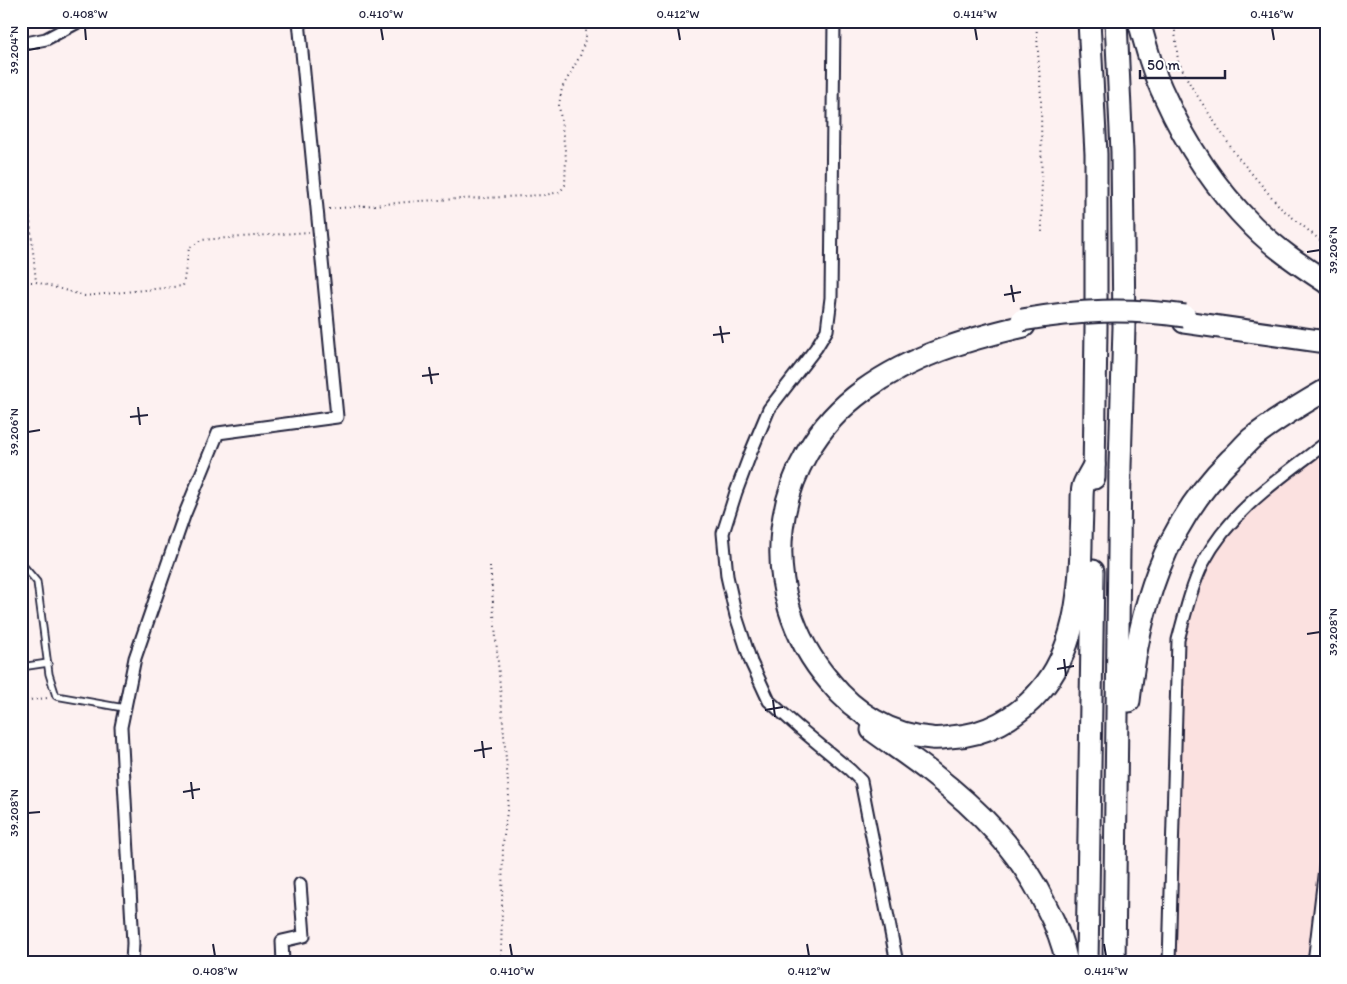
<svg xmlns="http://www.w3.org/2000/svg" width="1347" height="984" font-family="Itim,sans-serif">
	<rect width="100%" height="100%" fill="#fdf1f1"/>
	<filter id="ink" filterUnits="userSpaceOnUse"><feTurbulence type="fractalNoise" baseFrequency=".02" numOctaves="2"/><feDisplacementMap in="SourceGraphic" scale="10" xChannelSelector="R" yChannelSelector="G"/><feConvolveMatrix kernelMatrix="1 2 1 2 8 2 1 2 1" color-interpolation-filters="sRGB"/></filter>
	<g filter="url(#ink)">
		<!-- built -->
		<path fill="#fbe1e0" d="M1326,435V963H1164L1172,698V652L1181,605L1208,545L1235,508Z"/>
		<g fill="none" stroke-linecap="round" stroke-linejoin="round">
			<defs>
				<g id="lane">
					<path d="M21,563L37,582L49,674L56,696L124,708"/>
					<path d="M21,667L48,663"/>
				</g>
				<g id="street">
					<path d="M834,21L831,298L827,330L816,348L769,409L751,452L736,492L723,533L727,576L736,616L751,662L769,701L798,727L850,770L861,781L897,963"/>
					<path d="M21,44L46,39L80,21"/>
					<path d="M132,963L133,943L121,727L135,658L184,516L218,433L337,417L299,21"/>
					<path d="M283,963L282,941L304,936L300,884"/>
					<path d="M1169,963L1178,640C1185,614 1191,588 1203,563C1230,511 1280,478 1326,443"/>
					<path d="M1314,963L1326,859"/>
				</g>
				<g id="highway">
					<path d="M1089,21L1096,154V327L1094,478"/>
					<path d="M1139,21C1146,47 1153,73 1165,97C1186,144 1216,189 1253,226C1275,248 1300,265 1326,282"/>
					<path d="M1184,322L1326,342"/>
					<path d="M1024,326C968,339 911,356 864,390C768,459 753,593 830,682C855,713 890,735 931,738C937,739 944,738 950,737C985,736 1018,717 1040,691C1074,653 1080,595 1081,546C1081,532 1082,517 1082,502C1082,497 1082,491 1083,487C1085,480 1091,472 1094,465"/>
					<path d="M1129,701C1139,609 1163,526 1230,460C1238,453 1244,445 1252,438C1275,420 1300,405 1326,390"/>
					<path d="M872,730C891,744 911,757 930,772C978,809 1020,851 1046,906C1055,923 1063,943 1067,963"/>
					<path d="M1087,963L1093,571"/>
					<path d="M1114,963L1120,466L1124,327L1122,152L1116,21"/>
				</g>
			</defs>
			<!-- lane casing -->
			<use href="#lane" stroke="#22223b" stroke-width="9"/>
			<!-- street casing -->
			<use href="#street" stroke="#22223b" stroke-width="15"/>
			<!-- highway casing -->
			<use href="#highway" stroke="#22223b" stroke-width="25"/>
			<!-- path -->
			<g stroke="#22223b" stroke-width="2" stroke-dasharray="1 4" stroke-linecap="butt">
				<path d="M1036,21L1041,98L1042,234"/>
				<path d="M1174,21L1178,61L1191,86L1236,155L1281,208L1326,245"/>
				<path d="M21,128L36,282"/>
				<path d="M329,209L419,201L545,195L560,192L565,185L566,158L559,105L562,88L580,56L586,37V21"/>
				<path d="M21,282H36L85,296L183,286L189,248L201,240L309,232"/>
				<path d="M490,566L509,795L503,844L501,963"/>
				<path d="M21,701L47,698"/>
			</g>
			<!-- lane -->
			<use href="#lane" stroke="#fff" stroke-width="5.5"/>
			<!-- street -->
			<use href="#street" stroke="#fff" stroke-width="11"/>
			<!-- highway -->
			<use href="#highway" stroke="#fff" stroke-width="21"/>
			<defs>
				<path id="highway-bridge" d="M1022,320C1079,310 1127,308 1185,316"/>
			</defs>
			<!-- highway-bridge casing -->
			<use href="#highway-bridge" stroke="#22223b" stroke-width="25" stroke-linecap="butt"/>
			<!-- highway-bridge -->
			<use href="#highway-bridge" stroke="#fff" stroke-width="21"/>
		</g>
	</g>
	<!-- ticks -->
	<path fill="none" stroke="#22223b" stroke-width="2" d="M85,28L86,40M381,28L383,40M678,28L680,40M975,28L977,40M1272,28L1274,40M28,50L40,48M1307,252L1320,250M1011,285L1014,302M1004,295L1021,292M720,326L723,343M713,335L730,333M429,367L432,384M422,376L439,374M138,407L140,425M130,417L148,415M28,432L40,430M1307,634L1320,632M1064,659L1066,676M1057,669L1074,666M773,700L775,717M765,710L783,707M482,741L484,758M474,751L492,748M191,782L193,799M183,792L200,789M28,813L40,812M213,944L215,956M510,944L512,956M807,944L809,956M1104,944L1106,956"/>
	<!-- margin -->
	<rect width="1347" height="984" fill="none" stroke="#fff" stroke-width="55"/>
	<!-- scale -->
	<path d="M1140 70v8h85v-8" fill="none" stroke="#22223b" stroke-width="2.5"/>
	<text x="1147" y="70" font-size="15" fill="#22223b" stroke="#ffffff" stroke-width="4" paint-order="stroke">50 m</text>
	<rect x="28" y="28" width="1292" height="928" fill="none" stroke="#22223b" stroke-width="2"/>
	<g font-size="12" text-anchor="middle" fill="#22223b">
		<text x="85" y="18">0.408°W</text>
		<text x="381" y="18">0.410°W</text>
		<text x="678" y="18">0.412°W</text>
		<text x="975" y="18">0.414°W</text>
		<text x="1272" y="18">0.416°W</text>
		<text transform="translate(14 50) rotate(-90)" y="4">39.204°N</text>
		<text transform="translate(1333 250) rotate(-90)" y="4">39.206°N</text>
		<text transform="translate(14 432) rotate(-90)" y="4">39.206°N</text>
		<text transform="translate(1333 632) rotate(-90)" y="4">39.208°N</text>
		<text transform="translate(14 813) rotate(-90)" y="4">39.208°N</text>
		<text x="215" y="975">0.408°W</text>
		<text x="512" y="975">0.410°W</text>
		<text x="809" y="975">0.412°W</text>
		<text x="1106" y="975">0.414°W</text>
	</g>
</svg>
